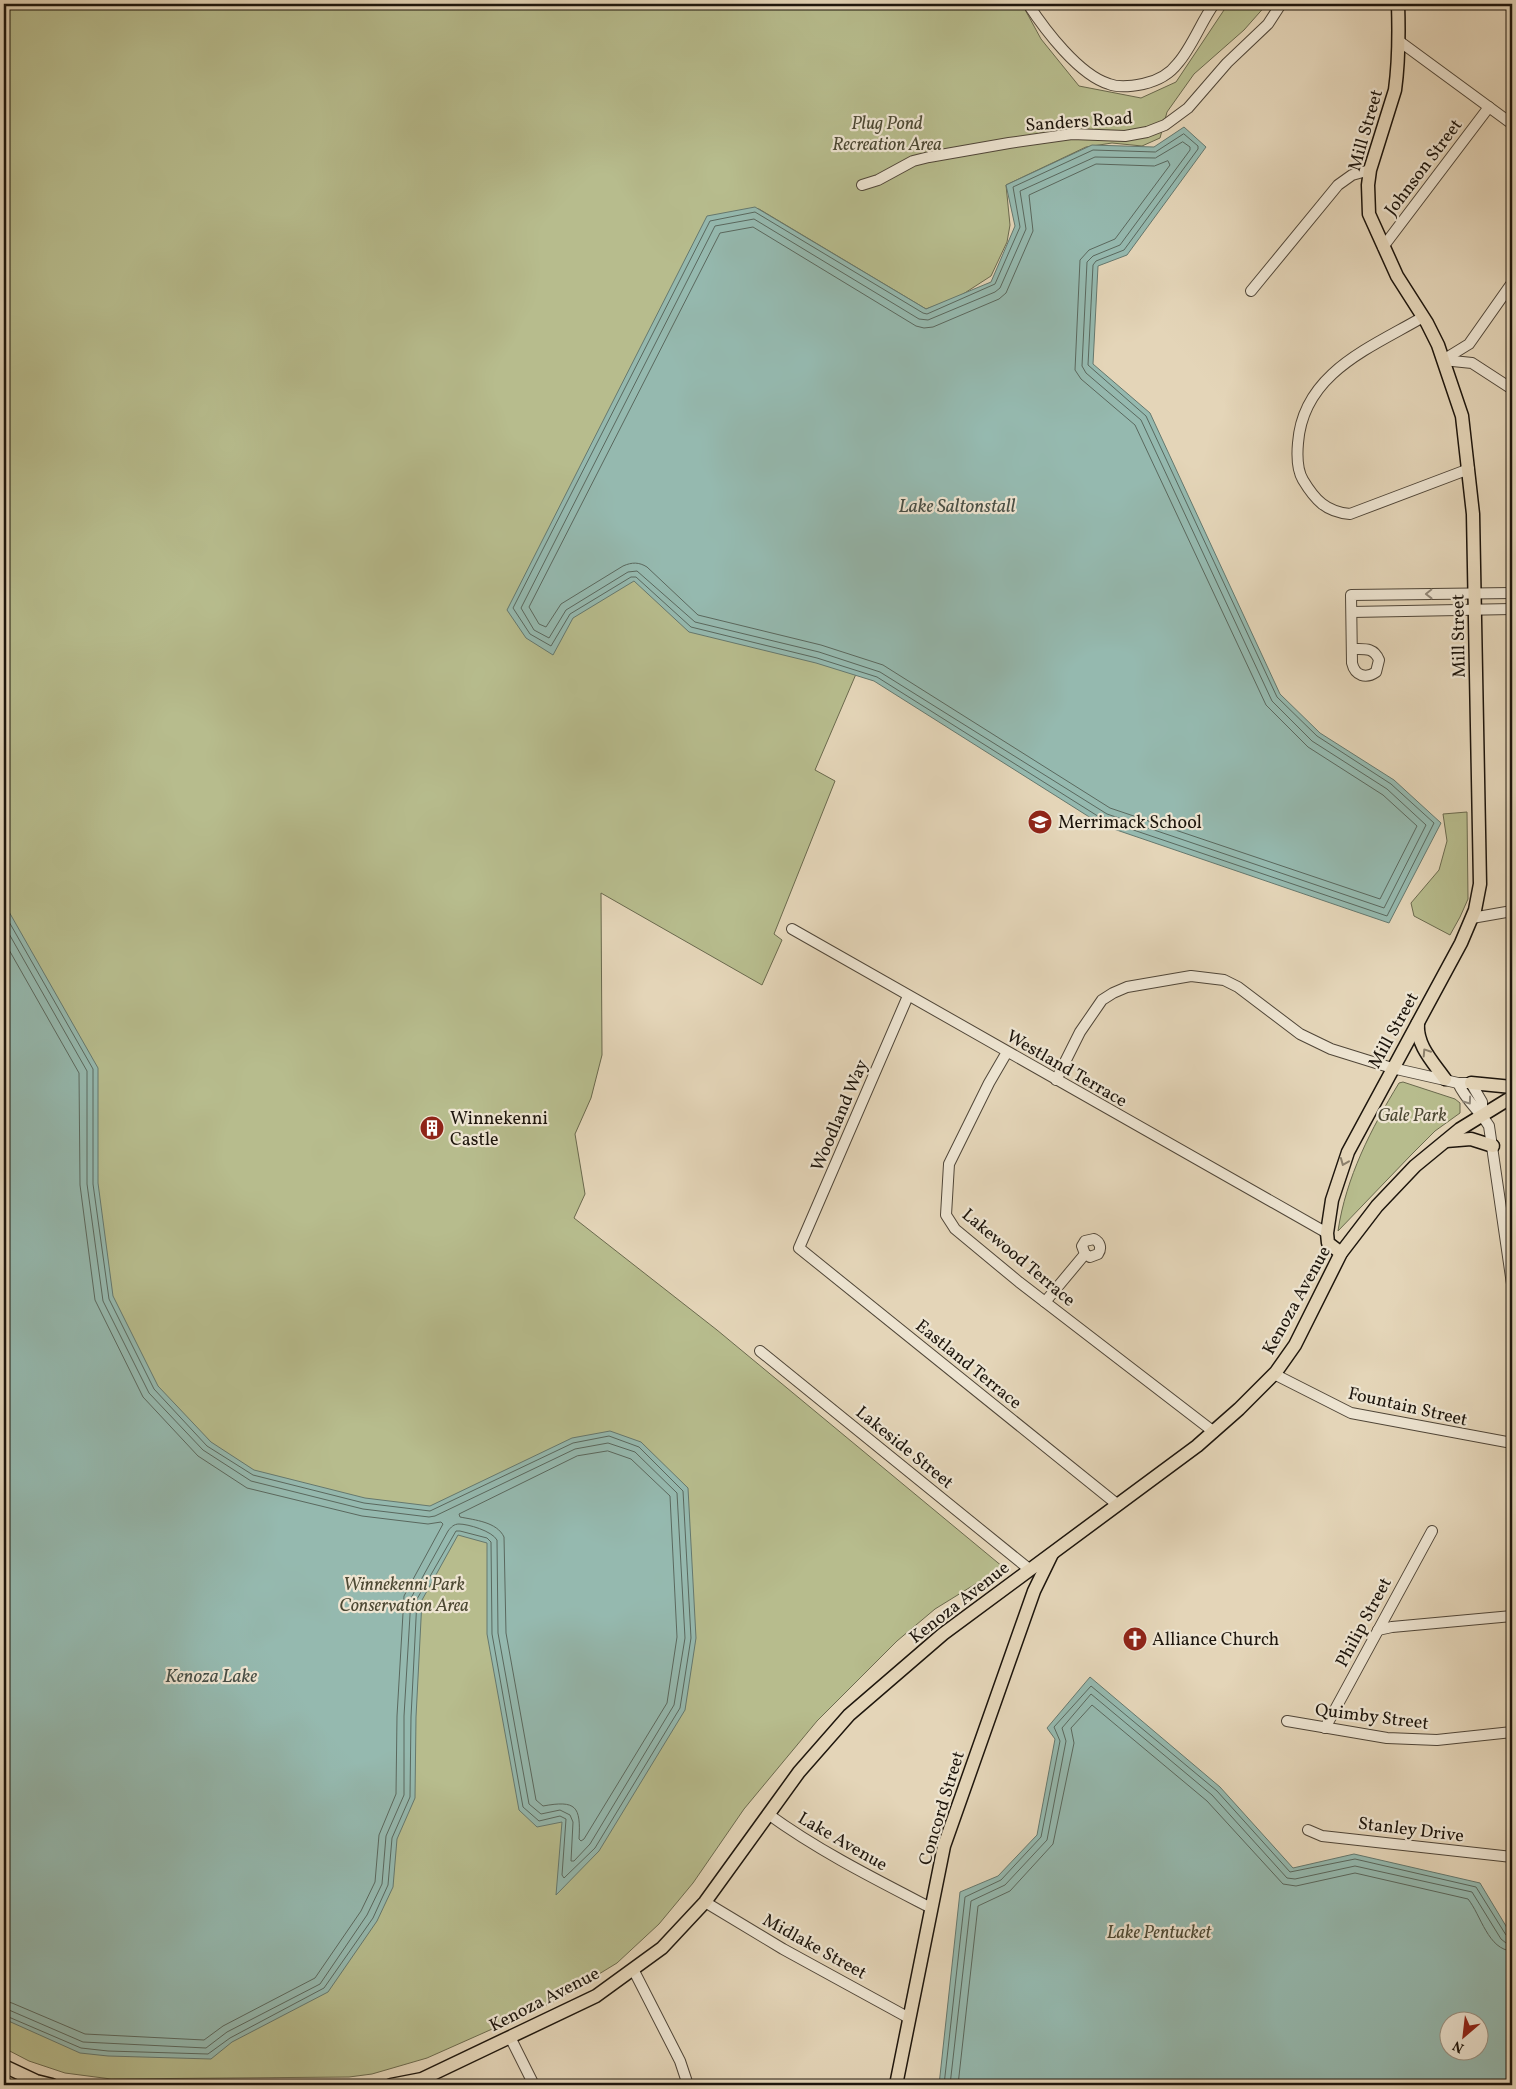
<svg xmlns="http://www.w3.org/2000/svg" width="1516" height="2089" font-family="Vollkorn,serif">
	<rect width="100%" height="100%" fill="#e4d5b8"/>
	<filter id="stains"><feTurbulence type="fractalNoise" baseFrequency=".004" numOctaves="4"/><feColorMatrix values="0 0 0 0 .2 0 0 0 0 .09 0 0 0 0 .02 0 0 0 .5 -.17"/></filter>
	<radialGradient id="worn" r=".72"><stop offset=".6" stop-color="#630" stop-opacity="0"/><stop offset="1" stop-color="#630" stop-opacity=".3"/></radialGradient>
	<!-- green -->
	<g fill="#b7bc8d" stroke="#6a694d">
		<path d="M4,4H1022L1041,39L1079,86L1141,98L1176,82L1228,4H1267L1244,30L1194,74L1167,112L1160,138L1142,146L1112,143L1086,147L1006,185L1010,225L1007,242L991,276L957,298L926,309L759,209L744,210L572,609L637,571L859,667L815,770L835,781L774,934L782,940L762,985L601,893L602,1055L591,1098L575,1134L585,1194L574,1218L717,1330L1003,1567L935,1609L897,1641L817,1721L744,1809L693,1883L659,1924L617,1963L553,2002L427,2058L372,2074L349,2077L111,2079L65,2073L29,2061L4,2048Z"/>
		<path d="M1467,812L1468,899L1460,917L1450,935L1414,916L1411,903L1439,870L1447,841L1443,814Z"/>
		<path d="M1403,1082L1455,1099L1460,1103V1113L1435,1131L1411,1155L1338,1231C1346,1177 1371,1129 1399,1083Z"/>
	</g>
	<!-- water -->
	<g fill="#95b9af" stroke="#65786e" fill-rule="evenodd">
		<path d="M1184,127L1206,147L1127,255L1098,266L1093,364L1150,413L1280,694L1320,733L1394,780L1441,823L1389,923L1102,825L874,681L816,663L689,632L634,581L573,618L553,655L526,638L507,610L707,216L755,207L926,309L991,282L1015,226L1006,185L1092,145L1154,147Z"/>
		<path d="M4,903L98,1068V1183L113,1296L158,1386L211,1442L254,1470L365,1498L430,1506L572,1438L610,1431L641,1442L688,1488L696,1638L685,1710L599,1851L556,1895L562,1822L537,1827L519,1810L487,1634V1543L458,1535L422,1600L416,1717L415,1798L397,1839L393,1887L377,1921L328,1992L232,2042L211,2059L108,2056L80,2053L4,2019Z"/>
		<path d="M1090,1677L1220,1787L1293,1868L1354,1854L1480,1883L1512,1936V2085H939L960,1892L998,1876L1037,1835L1055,1739L1047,1728ZM1448,2022H1478V2052H1448Z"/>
	</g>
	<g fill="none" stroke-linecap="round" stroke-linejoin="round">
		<!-- shore -->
		<g stroke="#5a685e" stroke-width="1">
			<path d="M1184,134L1198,146V149L1124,250L1096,261L1093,265L1088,365L1146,416L1277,697L1317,736L1391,784L1434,823L1387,916L1104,820L877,677L817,658L691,627L636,577H631L570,614L551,646L530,634L513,608L710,221L755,212L923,313L927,314L995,284L1020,227L1013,187L1093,150L1155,152Z"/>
			<path d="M1183,142L1190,147V150L1120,245L1093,256L1087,262L1082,366L1086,373L1141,420L1272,701L1312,741L1387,789L1426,825L1384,908L1107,814L880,672L819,652L695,622L637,571L628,572L566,610L549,638L534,630L521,608L715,226L754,219L919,319L928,320L995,292L1000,288L1026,229L1020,191L1095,157L1155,158Z"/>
			<path d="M1168,161L1170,165L1115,239L1089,250L1080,260L1075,370L1081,379L1135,425L1266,705L1308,747L1383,795L1417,826L1380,899L1110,808L883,665L821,645L698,615L647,567C639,562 632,562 623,566L561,604L546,627L539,624L529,607L720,233L753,227L916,326L924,328L933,327L999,299L1006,293L1033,231L1029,195L1096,164L1154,166Z"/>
			<path d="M4,913L93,1069V1184L109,1299L154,1389L207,1446L253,1475L364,1503L430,1511L573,1443L609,1436L639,1447L683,1491L691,1638L680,1708L595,1848L564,1878L562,1875L566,1819L560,1816L539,1821L523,1807L492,1634L491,1542L487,1538L460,1531H456L417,1599L411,1717L410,1797L392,1838L388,1885L373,1918L324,1988L230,2038L208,2054L108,2051L81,2048L4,2015"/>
			<path d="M4,925L87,1071V1184L103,1301L149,1393L203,1450L251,1481L363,1509L429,1517L435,1516L575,1449L608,1443L635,1452L677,1493L685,1638L674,1705L590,1844L574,1861H571L573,1822L570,1815L560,1810L541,1814L529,1804L498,1633L497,1540C492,1531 468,1524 459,1524C454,1524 451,1527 448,1531L411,1598L404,1716V1795L386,1836L382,1884L367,1915L320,1984L227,2032L206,2048L83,2042L9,2010L4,2009"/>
			<path d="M4,941L79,1073L80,1185L95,1300L143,1397L198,1456L247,1488L362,1516L428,1524L441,1522L443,1524L404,1596L397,1716L396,1794L379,1835L375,1882L361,1911L315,1978L223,2026L204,2040L85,2034L12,2003L4,2001"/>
			<path d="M608,1451L631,1459L670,1496L677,1637L667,1703L584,1839L581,1841L579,1839C581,1806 576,1800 543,1806L536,1800L506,1633L504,1537C497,1522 475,1520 460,1517L459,1514L577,1456Z"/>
			<path d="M944,2085L965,1897L1001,1880L1041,1837L1060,1741L1054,1727L1091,1686L1217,1791L1290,1872L1355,1859L1476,1887L1506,1935L1512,1937"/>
			<path d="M950,2085L971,1901L1005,1885L1047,1840L1066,1741L1062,1728L1091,1694L1212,1795L1287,1878L1295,1879L1355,1866L1472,1892L1501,1939L1506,1943L1512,1944"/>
			<path d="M958,2085L978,1906L1010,1891L1053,1844L1074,1743L1071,1728L1092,1705L1207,1801L1283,1884L1296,1886L1355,1873L1468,1899C1481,1915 1488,1950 1512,1951"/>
		</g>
		<defs>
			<g id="minor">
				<path d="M1028,4C1045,30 1079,75 1109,84C1119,88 1133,86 1143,84C1157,81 1169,75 1178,63C1192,47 1201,22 1214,4"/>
				<path d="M1399,41L1512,124"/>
				<path d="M862,185L878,180L913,161L929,157L1009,143L1072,134L1125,136L1147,132L1165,125L1188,108L1227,63L1268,24L1281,4"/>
				<path d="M1383,247L1489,107"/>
				<path d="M1251,291L1338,185L1352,175L1370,170"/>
				<path d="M1423,317C1370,348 1303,373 1298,443C1297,454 1297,470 1303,480C1315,500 1326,512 1350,514L1469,469"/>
				<path d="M1443,360L1469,344L1512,283"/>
				<path d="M1443,360L1472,363L1512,389"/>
				<path d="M1352,612L1512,609"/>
				<path d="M1352,649C1364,649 1374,647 1379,660L1376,672C1366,679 1355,676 1352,663L1351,595L1512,593"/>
				<path d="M1472,918L1512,911"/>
				<path d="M792,929L1327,1233"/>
				<path d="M908,996L799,1248L1118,1505"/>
				<path d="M1007,1052L989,1083L949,1164L946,1215L955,1229L1019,1282L1214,1432"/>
				<path d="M1056,1080L1080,1032L1102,1000L1113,993L1127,987L1191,976L1224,980L1238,987L1300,1034L1331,1049L1392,1068L1458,1083H1471L1482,1102V1114"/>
				<path d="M1458,1083C1466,1101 1479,1110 1489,1126L1512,1284"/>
				<path d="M1045,1302L1085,1254L1090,1257L1098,1254C1102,1248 1100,1242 1094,1239L1085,1241L1082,1246L1085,1254"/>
				<path d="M760,1351L1029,1569"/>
				<path d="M1274,1374L1351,1413L1512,1443"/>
				<path d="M1378,1630L1392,1627L1512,1616"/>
				<path d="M1287,1721L1387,1738L1437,1740L1512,1732"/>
				<path d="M1325,1728L1432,1531"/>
				<path d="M768,1814C819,1851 875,1879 931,1908"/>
				<path d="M1308,1830L1322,1836L1512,1857"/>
				<path d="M705,1902L783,1949L909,2018"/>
				<path d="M633,1969L680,2061L688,2085"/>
				<path d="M510,2037L534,2085"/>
			</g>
			<g id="major">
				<path d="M1418,1023C1416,1045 1433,1062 1445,1079"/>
				<path d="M1471,1083L1512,1087"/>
				<path d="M1446,1141L1471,1139L1493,1146"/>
				<path d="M1341,1253L1328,1243L1327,1233L1332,1200L1348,1152L1461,943L1475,910L1480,884L1473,514L1462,416L1438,345L1427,323L1397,276L1369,214L1368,185L1370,170L1395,90C1399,61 1399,33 1398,4"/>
				<path d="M4,2066L36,2081L52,2085"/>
				<path d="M391,2085L422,2079L596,1996L662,1948L705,1902L799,1772L849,1715L943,1634L1197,1446L1239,1409L1276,1372L1295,1345L1341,1253L1377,1206L1415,1166L1460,1129L1512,1097"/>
				<path d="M896,2085L944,1846L1034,1591L1052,1554"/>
			</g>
		</defs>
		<!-- minor casing -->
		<use href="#minor" stroke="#504638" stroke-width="12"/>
		<!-- major casing -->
		<use href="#major" stroke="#1e160d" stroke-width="15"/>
		<!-- minor -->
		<use href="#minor" stroke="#ede4d1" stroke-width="10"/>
		<!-- major -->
		<use href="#major" stroke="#e4d5b8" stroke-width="12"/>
	</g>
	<!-- one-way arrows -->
	<defs><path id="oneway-chevron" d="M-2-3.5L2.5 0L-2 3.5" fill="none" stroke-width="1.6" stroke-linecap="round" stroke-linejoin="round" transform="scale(1.25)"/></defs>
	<g stroke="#908779">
		<use href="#oneway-chevron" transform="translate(1429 594) rotate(179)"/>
		<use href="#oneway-chevron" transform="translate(1468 1101) rotate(54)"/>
	</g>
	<g stroke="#8b7f6b">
		<use href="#oneway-chevron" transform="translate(1426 1052) rotate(-123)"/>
		<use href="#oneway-chevron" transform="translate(1344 1162) rotate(112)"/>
	</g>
	<!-- icons -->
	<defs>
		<symbol id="school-disc" viewBox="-11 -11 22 22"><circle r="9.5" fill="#8f2418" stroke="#ede4d1"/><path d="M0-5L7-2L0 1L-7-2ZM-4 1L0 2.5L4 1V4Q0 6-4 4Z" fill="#fff"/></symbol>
		<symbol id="building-disc" viewBox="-11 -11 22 22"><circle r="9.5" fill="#8f2418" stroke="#ede4d1"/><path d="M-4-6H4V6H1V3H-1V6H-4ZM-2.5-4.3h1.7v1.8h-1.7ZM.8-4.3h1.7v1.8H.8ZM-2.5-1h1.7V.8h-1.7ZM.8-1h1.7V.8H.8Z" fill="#fff"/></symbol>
		<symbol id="church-disc" viewBox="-11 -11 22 22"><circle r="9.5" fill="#8f2418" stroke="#ede4d1"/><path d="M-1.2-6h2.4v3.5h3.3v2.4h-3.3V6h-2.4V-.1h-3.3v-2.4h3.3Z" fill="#fff"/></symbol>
	</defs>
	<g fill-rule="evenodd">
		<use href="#school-disc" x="1026" y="808" width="28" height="28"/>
		<use href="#building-disc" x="418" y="1114" width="28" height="28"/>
		<use href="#church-disc" x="1121" y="1625" width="28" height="28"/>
	</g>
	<g text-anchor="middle" stroke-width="4.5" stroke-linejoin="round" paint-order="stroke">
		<!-- street labels -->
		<g font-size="18" fill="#1e160d" stroke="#ede4d1">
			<text transform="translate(1079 121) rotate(-4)" y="6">Sanders Road</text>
			<text transform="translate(1365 130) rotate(-74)" y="6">Mill Street</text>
			<text transform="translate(1423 167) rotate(-53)" y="6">Johnson Street</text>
			<text transform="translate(1458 636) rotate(-91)" y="6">Mill Street</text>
			<text transform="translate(1393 1030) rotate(-61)" y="6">Mill Street</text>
			<text transform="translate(1067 1068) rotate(30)" y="6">Westland Terrace</text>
			<text transform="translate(839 1115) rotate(-67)" y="6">Woodland Way</text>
			<text transform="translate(1019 1257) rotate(40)" y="6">Lakewood Terrace</text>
			<text transform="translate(1296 1300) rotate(-61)" y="6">Kenoza Avenue</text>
			<text transform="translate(969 1364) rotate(39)" y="6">Eastland Terrace</text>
			<text transform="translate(1408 1406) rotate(13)" y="6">Fountain Street</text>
			<text transform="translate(905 1447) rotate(39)" y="6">Lakeside Street</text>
			<text transform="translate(959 1602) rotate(-38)" y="6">Kenoza Avenue</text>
			<text transform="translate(1363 1622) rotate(-62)" y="6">Philip Street</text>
			<text transform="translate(1372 1716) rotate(7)" y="6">Quimby Street</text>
			<text transform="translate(941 1808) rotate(-73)" y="6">Concord Street</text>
			<text transform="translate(1411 1829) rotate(7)" y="6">Stanley Drive</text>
			<text transform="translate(843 1841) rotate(30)" y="6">Lake Avenue</text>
			<text transform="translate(815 1946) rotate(29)" y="6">Midlake Street</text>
			<text transform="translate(544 1999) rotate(-27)" y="6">Kenoza Avenue</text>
		</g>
		<!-- park labels -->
		<g font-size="18" font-style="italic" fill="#4c4833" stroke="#ede4d1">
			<text x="887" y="129">Plug Pond<tspan x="887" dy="21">Recreation Area</tspan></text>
			<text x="1412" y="1121">Gale Park</text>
			<text x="404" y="1590">Winnekenni Park<tspan x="404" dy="21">Conservation Area</tspan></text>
			<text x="1159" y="1938">Lake Pentucket</text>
		</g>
		<!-- poi labels -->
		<g font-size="18" fill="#1e160d" stroke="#ede4d1" text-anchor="start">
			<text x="1058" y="828">Merrimack School</text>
			<text x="450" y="1124">Winnekenni<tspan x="450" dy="21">Castle</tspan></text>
			<text x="1152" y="1645">Alliance Church</text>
		</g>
		<!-- water labels -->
		<g font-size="19" font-style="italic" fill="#484f46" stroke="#ede4d1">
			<text x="957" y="512">Lake Saltonstall</text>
			<text x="211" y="1682">Kenoza Lake</text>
		</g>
	</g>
	<!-- margin -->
	<rect width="1516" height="2089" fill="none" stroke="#e4d5b8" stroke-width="20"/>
	<rect x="5" y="5" width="1506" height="2079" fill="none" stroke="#1e160d" stroke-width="2.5"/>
	<rect x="10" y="10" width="1496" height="2069" fill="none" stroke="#1e160d"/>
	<!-- north arrow -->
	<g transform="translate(1464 2036) rotate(208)"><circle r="24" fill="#ede4d1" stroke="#9a9283"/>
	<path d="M0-4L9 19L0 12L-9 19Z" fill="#8f2418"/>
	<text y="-8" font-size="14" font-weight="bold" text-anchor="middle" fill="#1e160d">N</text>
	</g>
	<rect width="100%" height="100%" filter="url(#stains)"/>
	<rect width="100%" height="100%" fill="url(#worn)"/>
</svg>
